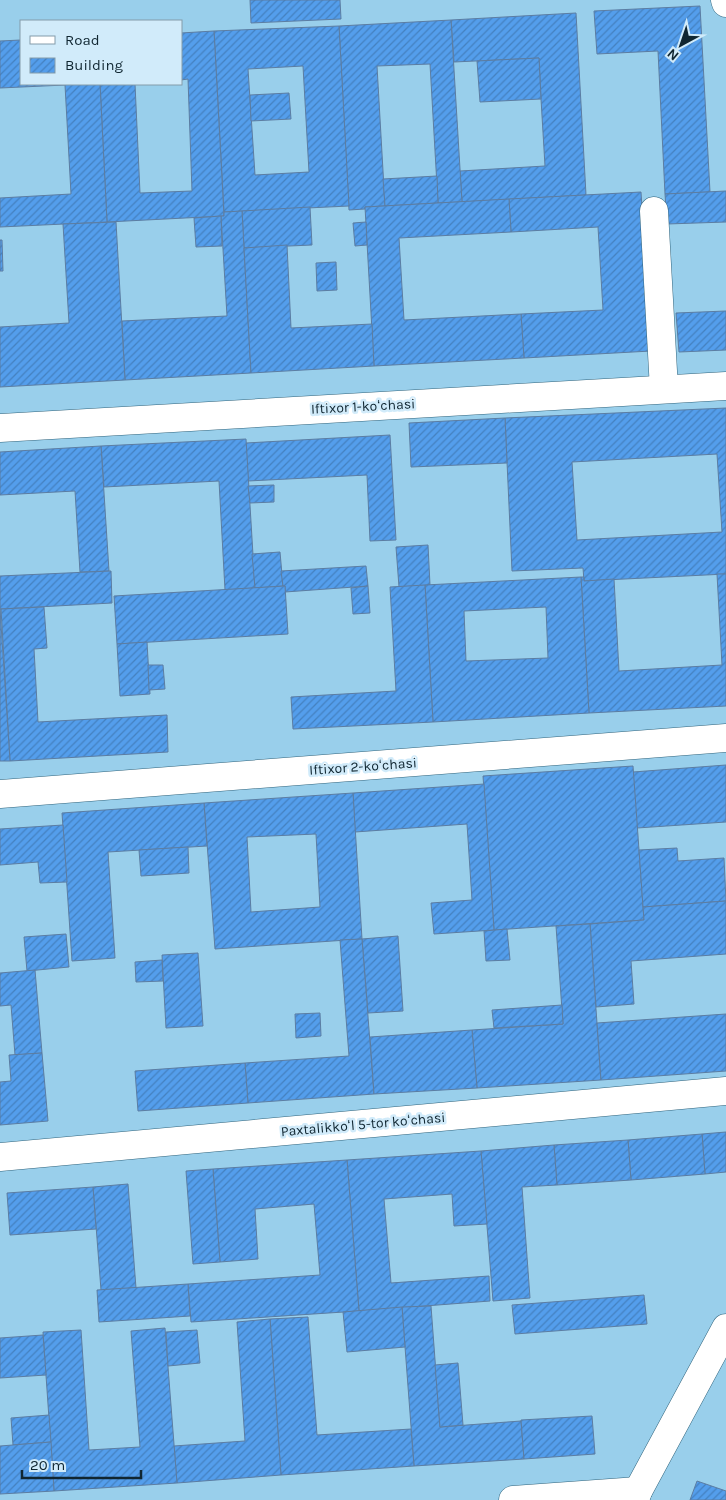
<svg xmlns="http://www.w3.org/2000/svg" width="726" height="1500" font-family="Karla,sans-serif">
	<defs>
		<pattern id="building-hatch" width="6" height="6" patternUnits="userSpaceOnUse" patternTransform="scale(1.25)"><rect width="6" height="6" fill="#549eec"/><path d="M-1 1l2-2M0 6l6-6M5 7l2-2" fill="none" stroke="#4481c0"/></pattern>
	</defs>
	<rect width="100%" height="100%" fill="#99cfeb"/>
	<!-- building -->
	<g fill="url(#building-hatch)" stroke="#5c7da2" fill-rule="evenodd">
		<path d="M250,0H340L341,19L251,23Z"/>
		<path d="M700,6L710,192L665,194L658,51L597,54L594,11Z"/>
		<path d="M576,13L586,195L462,202L460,171L545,166L541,99L539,58L454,62L451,20Z"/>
		<path d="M451,20L462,202L438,203L430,64L377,66L385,206L365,207V209L349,210L339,26Z"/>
		<path d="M339,26L349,206L224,212L214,31ZM303,66L309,172L255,175L248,69Z"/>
		<path d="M214,31L224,216L107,222L100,84H135L140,193L192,191L188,79L181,80V33Z"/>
		<path d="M21,40V84H100L107,222L0,227V198L71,194L65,85L0,88V41Z"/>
		<path d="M539,58L541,99L480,102L477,61Z"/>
		<path d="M289,93L291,119L251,121L250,95Z"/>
		<path d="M437,176L438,203L385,206L383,179Z"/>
		<path d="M726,191V222L667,224L665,194Z"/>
		<path d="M641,192L651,351L524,358L521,314L603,310L598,227L511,232L509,199Z"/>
		<path d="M509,199L511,232L399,238L404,320L521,314L524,358L374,366L365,207Z"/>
		<path d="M310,207L312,245L244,248L242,211Z"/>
		<path d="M242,211L251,373L125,380L122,321L227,316L221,216H224V212Z"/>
		<path d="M221,216L222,246L196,247L194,218Z"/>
		<path d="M116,222L125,380L0,387V327L69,323L63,224Z"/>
		<path d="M366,222L367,245L355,246L353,223Z"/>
		<path d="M0,240H2L3,271H0Z"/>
		<path d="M287,245L291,328L372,324L374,366L251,373L244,248Z"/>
		<path d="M336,262L337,290L317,291L316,263Z"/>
		<path d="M726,311V350L679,352L676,313Z"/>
		<path d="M726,408V574L584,581L583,568L512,571L505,418ZM717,454L722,532L577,540L572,462Z"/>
		<path d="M505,418L507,463L411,467L409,423Z"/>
		<path d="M390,435L396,540L370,541L367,475L248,481L246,443Z"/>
		<path d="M246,439L255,588L225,590L219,481L104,487L101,446Z"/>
		<path d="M101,446L109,571L80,572L75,491L0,495V452Z"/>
		<path d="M274,485V502L250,503L248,486Z"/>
		<path d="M428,545L430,585L399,587L396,547Z"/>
		<path d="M280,552L283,586L255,588L252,554Z"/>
		<path d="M366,566L368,586L285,592V586H283L281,571Z"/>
		<path d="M111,571L112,603L0,609V576Z"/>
		<path d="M717,574H726V706L589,713L581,577H584V581L614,579L619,671L722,665Z"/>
		<path d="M581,577L589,713L433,722L425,585ZM546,607L548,658L466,661L464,611Z"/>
		<path d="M425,585L433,722L293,729L291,697L396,691L390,587Z"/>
		<path d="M285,586L288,634L117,644L114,596Z"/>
		<path d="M368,586L370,613L353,614L351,588Z"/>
		<path d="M44,607L47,648L34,649L38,722L167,715L168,752L10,761L1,609Z"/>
		<path d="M0,609L10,761H0Z"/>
		<path d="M147,642L150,694L120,696L117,644Z"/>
		<path d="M148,665H163L165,689L149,690Z"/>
		<path d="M726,765V822L637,828L633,772Z"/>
		<path d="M633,766L644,920L494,930L483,776Z"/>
		<path d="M484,784L494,930L434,934L431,903L472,900L467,824L355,832L353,793Z"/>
		<path d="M353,793L362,939L215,949L204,803ZM316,834L320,907L251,912L247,837Z"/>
		<path d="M204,803L207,846L108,852L115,958L72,961L62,813Z"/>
		<path d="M63,825L67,882L40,883L38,862L0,865V829Z"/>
		<path d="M188,847L189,873L141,876L139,850Z"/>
		<path d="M677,848L678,861L724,858L726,901L643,907L639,850Z"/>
		<path d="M726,901V954L631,961L634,1004L596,1007L590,924L644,920L643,907Z"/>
		<path d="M590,924L601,1080L477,1088L472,1030L563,1024L556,926Z"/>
		<path d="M507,929L510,960L486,961L484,931Z"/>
		<path d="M66,934L69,967L27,971L24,937Z"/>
		<path d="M398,936L403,1011L368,1013L362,939Z"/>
		<path d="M362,939L374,1094L248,1103L245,1063L349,1056L340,940Z"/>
		<path d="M198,953L203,1026L166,1028L162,955Z"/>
		<path d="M162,960L163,981L136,982L135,962Z"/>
		<path d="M35,970L42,1053L15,1055L11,1005L0,1006V973Z"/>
		<path d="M562,1005L563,1024L494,1028L492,1010Z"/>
		<path d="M320,1013L321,1036L296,1038L295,1014Z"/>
		<path d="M726,1014V1071L601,1080L597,1023Z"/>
		<path d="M472,1030L477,1088L374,1094L370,1037Z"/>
		<path d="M42,1053L48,1121L0,1125V1082L11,1081L9,1055Z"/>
		<path d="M245,1063L248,1103L138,1111L135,1071Z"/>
		<path d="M726,1132V1172L705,1174L702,1134Z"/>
		<path d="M702,1134L705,1174L631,1180L628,1140Z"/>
		<path d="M628,1140L631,1180L557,1185L554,1145Z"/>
		<path d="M554,1145L557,1185L522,1187L530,1298L493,1301L481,1151Z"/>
		<path d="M481,1151L487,1224L454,1226L452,1194L384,1199L391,1283L489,1276L490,1301L359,1311L347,1160Z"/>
		<path d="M347,1160L359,1311L191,1322L188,1284L320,1275L314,1204L255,1209L258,1259L220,1262L213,1169Z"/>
		<path d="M213,1169L220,1262L193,1264L186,1171Z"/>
		<path d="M128,1184L136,1288L101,1290L93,1187Z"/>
		<path d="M93,1187L96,1229L10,1235L7,1193Z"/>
		<path d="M188,1284L190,1316L99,1322L97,1290Z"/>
		<path d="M644,1295L647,1324L515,1334L512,1305Z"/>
		<path d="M431,1306L440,1427L521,1421L524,1459L414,1466L402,1307Z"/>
		<path d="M402,1307L405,1347L347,1352L343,1312Z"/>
		<path d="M308,1317L317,1435L411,1429L414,1466L281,1475L270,1319Z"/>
		<path d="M270,1319L281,1475L177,1483L174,1446L245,1441L237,1322Z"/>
		<path d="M165,1328L177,1483L54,1491L43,1332L81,1330L89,1450L140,1447L131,1331Z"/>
		<path d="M197,1330L200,1363L168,1366L166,1332Z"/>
		<path d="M43,1335L46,1375L0,1378V1338Z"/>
		<path d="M458,1363L463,1425L440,1427L435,1365Z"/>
		<path d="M49,1415L51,1442L13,1445L11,1418Z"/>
		<path d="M592,1416L595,1454L524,1459L521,1420Z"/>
		<path d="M51,1442L54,1491L0,1494V1446Z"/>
		<path d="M697,1481L726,1491V1500H690Z"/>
	</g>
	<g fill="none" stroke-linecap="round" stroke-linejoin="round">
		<defs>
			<g id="minor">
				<path d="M725,0L726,3"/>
				<path d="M654,211L664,389"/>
				<path d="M0,428L726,386"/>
				<path d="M0,794L726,738"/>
				<path d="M0,1157L726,1091"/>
				<path d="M513,1500L638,1491"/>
				<path d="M635,1500L638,1491L726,1328"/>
			</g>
		</defs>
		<!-- minor casing -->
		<use href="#minor" stroke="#30647d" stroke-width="29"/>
		<!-- minor -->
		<use href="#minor" stroke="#fff" stroke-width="28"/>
	</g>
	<g text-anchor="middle" stroke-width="5" stroke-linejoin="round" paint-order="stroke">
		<!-- street labels -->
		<g font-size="14" fill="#102631" stroke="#d1ebfa">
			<text transform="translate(363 406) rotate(-3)" y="5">Iftixor 1-koʻchasi</text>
			<text transform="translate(363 766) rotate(-4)" y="5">Iftixor 2-koʻchasi</text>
			<text transform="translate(363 1124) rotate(-5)" y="5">Paxtalikkoʻl 5-tor koʻchasi</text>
		</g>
	</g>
	<!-- legend -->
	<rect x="20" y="20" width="162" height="65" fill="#d1ebfa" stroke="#849caa"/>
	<rect x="30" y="36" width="25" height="8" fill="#ffffff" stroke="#849caa"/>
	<text x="65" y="45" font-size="15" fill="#102631">Road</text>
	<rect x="30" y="58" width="25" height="15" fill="url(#building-hatch)" stroke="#849caa"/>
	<text x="65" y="70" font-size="15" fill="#102631">Building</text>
	<!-- north arrow -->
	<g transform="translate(681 45) rotate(220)" stroke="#d1ebfa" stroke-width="4" paint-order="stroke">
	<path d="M0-4L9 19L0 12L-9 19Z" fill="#102631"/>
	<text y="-8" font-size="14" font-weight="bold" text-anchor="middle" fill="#102631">N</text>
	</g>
	<!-- scale -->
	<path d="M22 1470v8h119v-8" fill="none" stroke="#102631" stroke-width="2.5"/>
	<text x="30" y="1470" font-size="15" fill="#102631" stroke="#d1ebfa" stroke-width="4" paint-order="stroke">20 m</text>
</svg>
